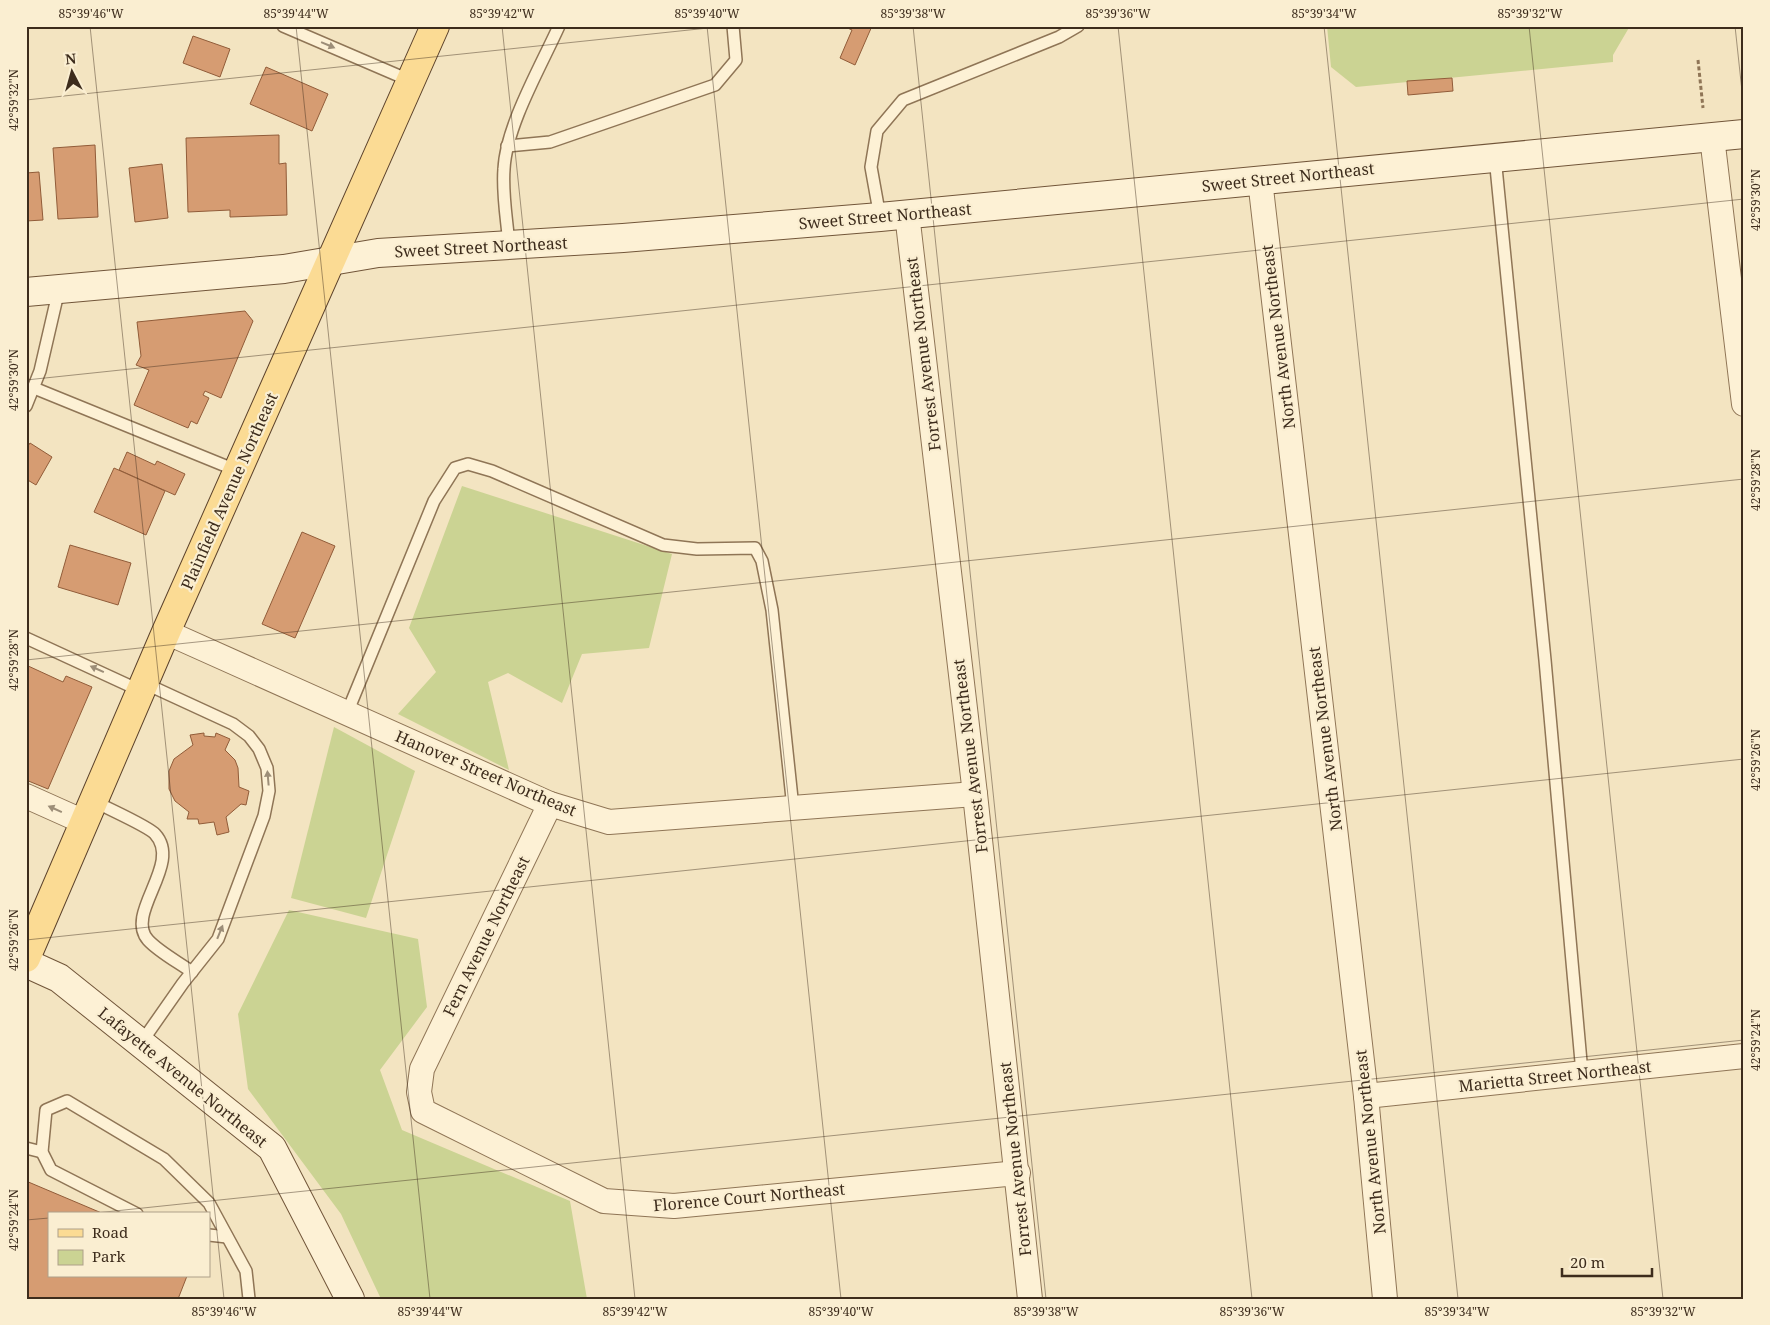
<svg xmlns="http://www.w3.org/2000/svg" width="1770" height="1325" font-family="'Noto Serif',serif">
	<rect width="100%" height="100%" fill="#f3e4c1"/>
	<!-- green -->
	<g fill="#cbd393">
		<path d="M1327,26H1630L1613,55V62L1356,87L1331,67Z"/>
		<path d="M462,486L672,554L649,648L582,654L562,703L508,673L488,682L509,770L398,714L436,672L409,628Z"/>
		<path d="M334,727L415,771L366,918L291,898Z"/>
		<path d="M289,910L418,939L427,1007L380,1070L402,1130L570,1201L587,1299H381L341,1214L248,1089L238,1014Z"/>
	</g>
	<!-- building -->
	<g fill="#d69c72" stroke="#915c39">
		<path d="M843,26H872L855,65L840,58L852,30Z"/>
		<path d="M193,36L230,49L220,77L183,63Z"/>
		<path d="M266,67L328,94L312,131L250,104Z"/>
		<path d="M1452,78L1453,91L1408,95L1407,81Z"/>
		<path d="M279,135V164L286,163L287,215L230,217V210L188,212L186,138Z"/>
		<path d="M95,145L98,217L58,219L53,148Z"/>
		<path d="M162,164L168,218L135,222L129,168Z"/>
		<path d="M39,172L43,220L26,221V173Z"/>
		<path d="M245,311L253,321L221,398L205,391L203,395L209,398L197,424L191,421L188,428L134,405L149,370L136,365L141,356L137,322Z"/>
		<path d="M30,443L52,457L36,485L26,479V449Z"/>
		<path d="M127,452L155,465L157,461L185,474L175,495L119,470Z"/>
		<path d="M114,468L165,491L146,535L94,512Z"/>
		<path d="M302,532L335,546L295,638L262,624Z"/>
		<path d="M70,545L131,563L118,605L58,587Z"/>
		<path d="M26,665L63,682L66,676L92,687L48,789L26,780Z"/>
		<path d="M204,733V736L215,737L216,733L230,739L225,750L235,760L238,768L239,787L249,791L246,805L241,804L226,817L229,832L217,835L214,822L199,824L198,819H187L189,812L175,801L169,789V771L174,759L193,745L190,735Z"/>
		<path d="M26,1181L104,1214H49V1276H187L178,1299H26Z"/>
	</g>
	<g fill="none" stroke-linecap="round" stroke-linejoin="round">
		<defs>
			<g id="lane">
				<path d="M283,26L411,81"/>
				<path d="M507,146L550,142L715,85L736,60L733,26"/>
				<path d="M1495,157L1545,660L1582,1073"/>
				<path d="M880,217L871,167L877,131L903,100L1059,37L1078,26"/>
				<path d="M509,245C507,220 502,194 504,169C506,126 541,66 559,26"/>
				<path d="M34,388L238,471"/>
				<path d="M26,406L40,371L59,289"/>
				<path d="M26,638L141,691"/>
				<path d="M347,713L434,501L455,468L468,464L492,471L663,545L697,549L755,548L762,561L772,610L793,808"/>
				<path d="M94,801C106,808 148,826 155,834C183,864 124,913 148,940C159,952 178,962 192,972"/>
				<path d="M141,1043L183,983L218,939L264,816L269,791L267,768L259,749L249,736L233,724L144,683"/>
				<path d="M26,1148L42,1152"/>
				<path d="M137,1214L51,1170L42,1152L46,1110L67,1101L164,1159L209,1203L246,1271L249,1299"/>
				<path d="M209,1235L227,1237"/>
			</g>
			<g id="street">
				<path d="M1712,137L1744,404"/>
				<path d="M1260,180L1366,1096L1385,1299"/>
				<path d="M907,214L975,794L1030,1299"/>
				<path d="M166,632L550,804L609,822L975,794"/>
				<path d="M26,796L84,822"/>
				<path d="M550,804L422,1069L419,1092L423,1111L604,1201L674,1206L1018,1173"/>
				<path d="M1366,1096L1744,1056"/>
			</g>
			<g id="secondary">
				<path d="M26,292L284,269L378,253L623,238L880,217L1744,134"/>
				<path d="M26,963L59,978L272,1148L350,1299"/>
			</g>
			<path id="primary" d="M26,958L166,632L435,26"/>
		</defs>
		<!-- lane casing -->
		<use href="#lane" stroke="#8f7556" stroke-width="14"/>
		<!-- street casing -->
		<use href="#street" stroke="#8f7556" stroke-width="26"/>
		<!-- secondary casing -->
		<use href="#secondary" stroke="#715539" stroke-width="30"/>
		<!-- primary casing -->
		<use href="#primary" stroke="#5c422b" stroke-width="30"/>
		<!-- path -->
		<path stroke="#8f7556" stroke-width="3" stroke-dasharray="4 2.5" stroke-linecap="butt" d="M1698,60L1703,108"/>
		<!-- lane -->
		<use href="#lane" stroke="#fdf1d5" stroke-width="11"/>
		<!-- street -->
		<use href="#street" stroke="#fdf1d5" stroke-width="24"/>
		<!-- secondary -->
		<use href="#secondary" stroke="#fdf1d5" stroke-width="28"/>
		<!-- primary -->
		<use href="#primary" stroke="#fbdb94" stroke-width="28"/>
	</g>
	<!-- one-way arrows -->
	<defs><path id="oneway-solid" d="M-6-.8H1V-3.2L6.5 0L1 3.2V.8H-6Z" transform="scale(1.25)"/></defs>
	<g fill="#9d8e78">
		<use href="#oneway-solid" transform="translate(328 45) rotate(23)"/>
		<use href="#oneway-solid" transform="translate(97 669) rotate(-156)"/>
		<use href="#oneway-solid" transform="translate(268 778) rotate(-95)"/>
		<use href="#oneway-solid" transform="translate(55 809) rotate(-156)"/>
		<use href="#oneway-solid" transform="translate(220 932) rotate(-68)"/>
	</g>
	<!-- ticks -->
	<path fill="none" stroke="#3d2c1c" stroke-width="1" stroke-opacity="0.45" d="M90,26L224,1299M296,26L430,1299M502,26L635,1299M707,26L841,1299M913,26L1046,1299M1118,26L1252,1299M1324,26L1458,1299M1529,26L1663,1299M1735,26L1744,110M26,100L727,26M26,380L1744,199M26,660L1744,479M26,940L1744,759M86,1214L1744,1040M26,1220L49,1218"/>
	<g text-anchor="middle" stroke-width="4.5" stroke-linejoin="round" paint-order="stroke">
		<!-- street labels -->
		<g font-size="16" fill="#3d2c1c" stroke="#faeed1">
			<text transform="translate(1288 177) rotate(-6)" y="6">Sweet Street Northeast</text>
			<text transform="translate(885 216) rotate(-5)" y="6">Sweet Street Northeast</text>
			<text transform="translate(481 247) rotate(-3)" y="6">Sweet Street Northeast</text>
			<text transform="translate(1278 337) rotate(-97)" y="6">North Avenue Northeast</text>
			<text transform="translate(923 354) rotate(-97)" y="6">Forrest Avenue Northeast</text>
			<text transform="translate(229 491) rotate(-66)" y="6">Plainfield Avenue Northeast</text>
			<text transform="translate(1325 739) rotate(-97)" y="6">North Avenue Northeast</text>
			<text transform="translate(970 756) rotate(-97)" y="6">Forrest Avenue Northeast</text>
			<text transform="translate(486 773) rotate(23)" y="6">Hanover Street Northeast</text>
			<text transform="translate(486 936) rotate(-64)" y="6">Fern Avenue Northeast</text>
			<text transform="translate(1555 1076) rotate(-6)" y="6">Marietta Street Northeast</text>
			<text transform="translate(183 1077) rotate(39)" y="6">Lafayette Avenue Northeast</text>
			<text transform="translate(1370 1142) rotate(-96)" y="6">North Avenue Northeast</text>
			<text transform="translate(1015 1159) rotate(-96)" y="6">Forrest Avenue Northeast</text>
			<text transform="translate(749 1197) rotate(-5)" y="6">Florence Court Northeast</text>
		</g>
	</g>
	<!-- border -->
	<rect width="1770" height="1325" fill="none" stroke="#faeed1" stroke-width="55"/>
	<!-- legend -->
	<rect x="48" y="1212" width="162" height="65" fill="#faeed1" stroke="#aea089"/>
	<rect x="58" y="1229" width="25" height="8" fill="#fbdb94" stroke="#aea089"/>
	<text x="92" y="1238" font-size="15" fill="#3d2c1c">Road</text>
	<rect x="58" y="1250" width="25" height="15" fill="#cbd393" stroke="#aea089"/>
	<text x="92" y="1262" font-size="15" fill="#3d2c1c">Park</text>
	<!-- north arrow -->
	<g transform="translate(72 72) rotate(354)" stroke="#faeed1" stroke-width="4" paint-order="stroke">
	<path d="M0-4L9 19L0 12L-9 19Z" fill="#3d2c1c"/>
	<text y="-8" font-size="14" font-weight="bold" text-anchor="middle" fill="#3d2c1c">N</text>
	</g>
	<!-- scale -->
	<path d="M1562 1268v8h90v-8" fill="none" stroke="#3d2c1c" stroke-width="2.5"/>
	<text x="1570" y="1268" font-size="15" fill="#3d2c1c" stroke="#faeed1" stroke-width="4" paint-order="stroke">20 m</text>
	<rect x="28" y="28" width="1714" height="1270" fill="none" stroke="#3d2c1c" stroke-width="2"/>
	<g font-size="12" text-anchor="middle" fill="#3d2c1c">
		<text x="91" y="18">85°39'46"W</text>
		<text x="296" y="18">85°39'44"W</text>
		<text x="502" y="18">85°39'42"W</text>
		<text x="707" y="18">85°39'40"W</text>
		<text x="913" y="18">85°39'38"W</text>
		<text x="1118" y="18">85°39'36"W</text>
		<text x="1324" y="18">85°39'34"W</text>
		<text x="1530" y="18">85°39'32"W</text>
		<text transform="translate(14 100) rotate(-90)" y="4">42°59'32"N</text>
		<text transform="translate(1756 200) rotate(-90)" y="4">42°59'30"N</text>
		<text transform="translate(14 380) rotate(-90)" y="4">42°59'30"N</text>
		<text transform="translate(1756 480) rotate(-90)" y="4">42°59'28"N</text>
		<text transform="translate(14 660) rotate(-90)" y="4">42°59'28"N</text>
		<text transform="translate(1756 760) rotate(-90)" y="4">42°59'26"N</text>
		<text transform="translate(14 940) rotate(-90)" y="4">42°59'26"N</text>
		<text transform="translate(1756 1040) rotate(-90)" y="4">42°59'24"N</text>
		<text transform="translate(14 1220) rotate(-90)" y="4">42°59'24"N</text>
		<text x="224" y="1316">85°39'46"W</text>
		<text x="430" y="1316">85°39'44"W</text>
		<text x="635" y="1316">85°39'42"W</text>
		<text x="841" y="1316">85°39'40"W</text>
		<text x="1046" y="1316">85°39'38"W</text>
		<text x="1252" y="1316">85°39'36"W</text>
		<text x="1457" y="1316">85°39'34"W</text>
		<text x="1663" y="1316">85°39'32"W</text>
	</g>
</svg>
